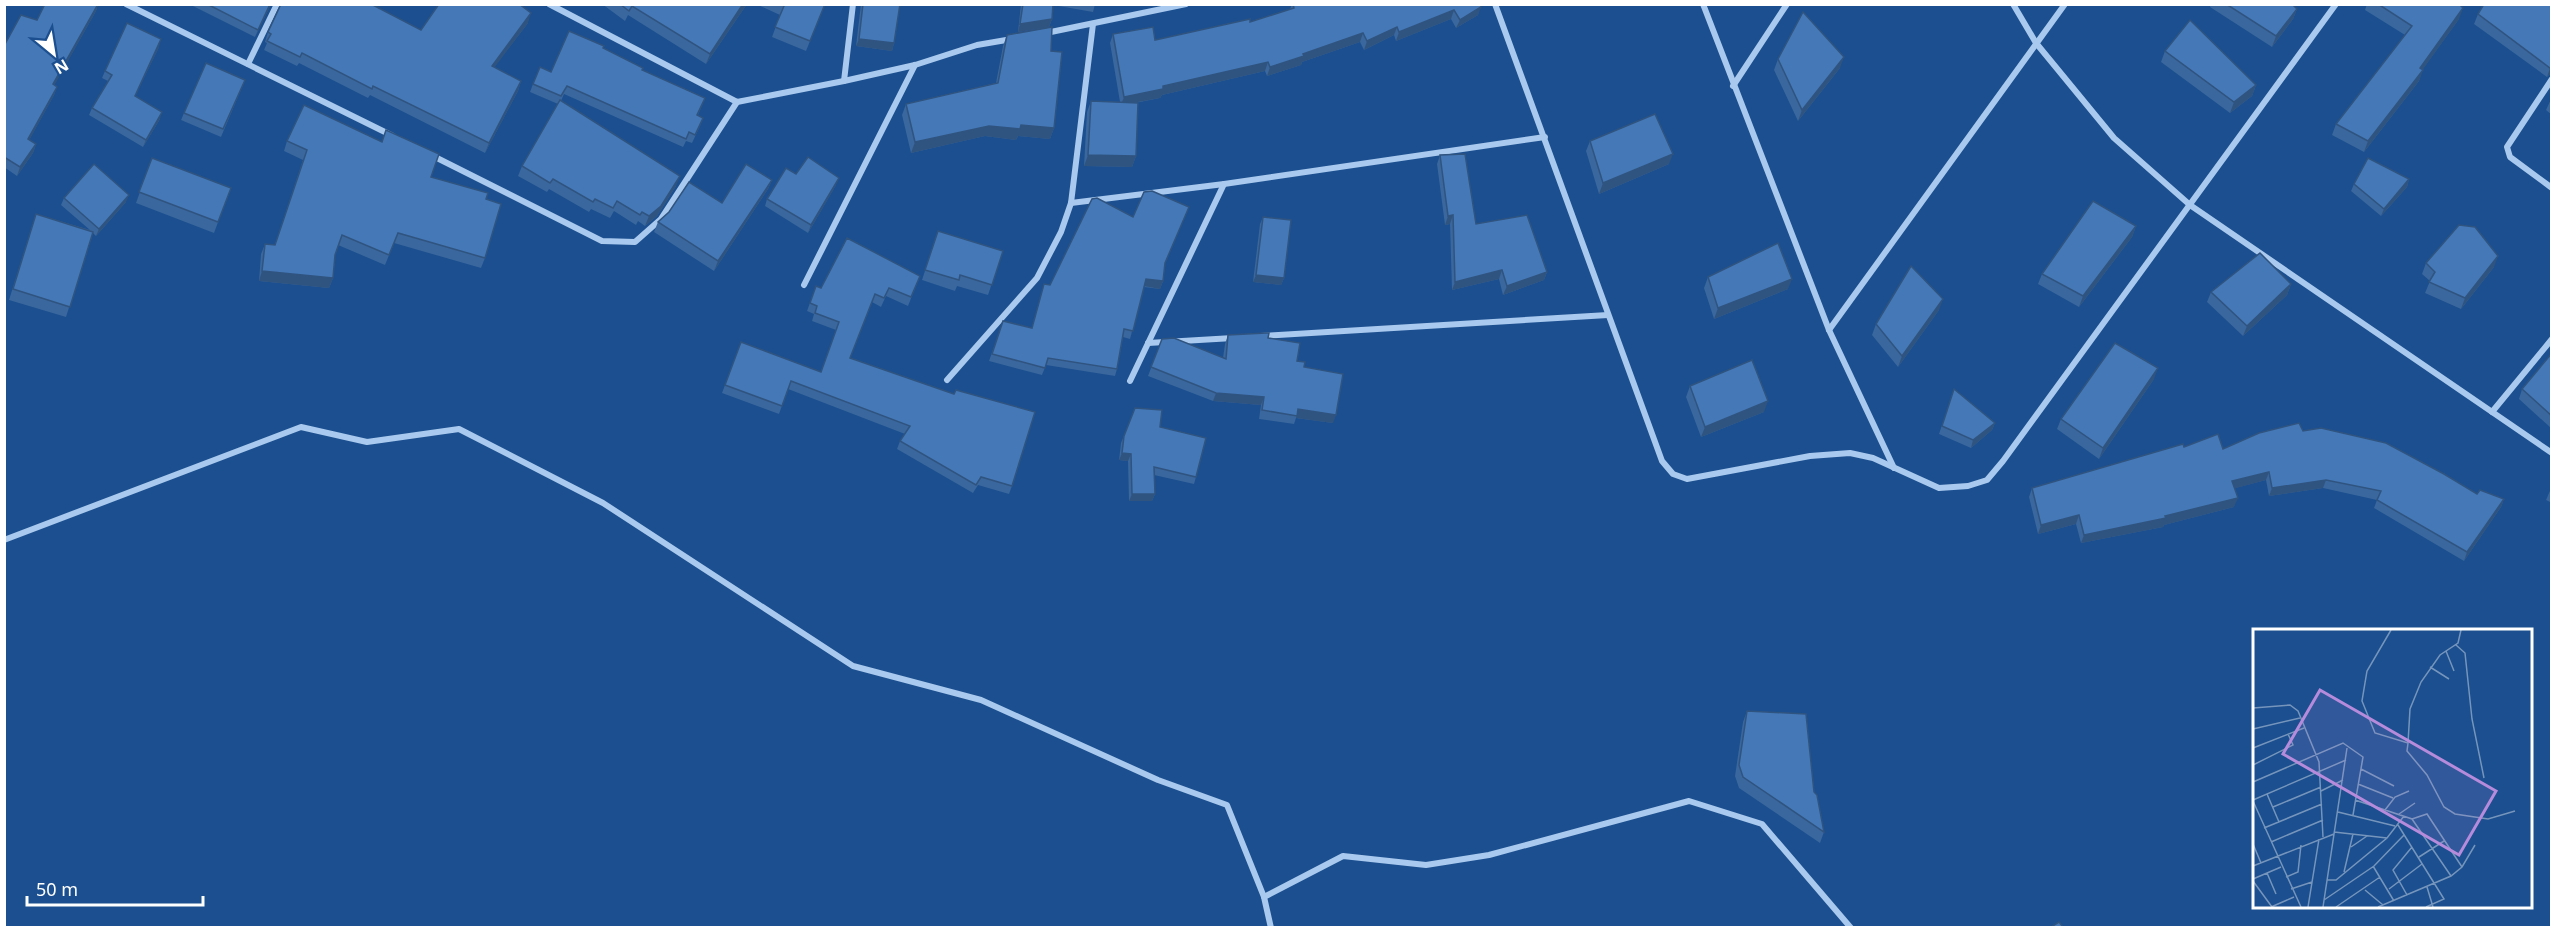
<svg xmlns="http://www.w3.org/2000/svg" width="2556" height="932" font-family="'Noto Sans',sans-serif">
	<rect width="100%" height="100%" fill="#1b4f8f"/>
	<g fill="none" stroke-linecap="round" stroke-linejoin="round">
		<!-- street -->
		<g stroke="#a9c9ee" stroke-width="6">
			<path d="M126,4L393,136"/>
			<path d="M549,4L737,102L844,81L915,65L977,45L1012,39"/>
			<path d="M1495,4L1662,461L1673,474L1687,479L1810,456L1850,453L1873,458L1939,488L1968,486L1987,480L2003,461L2336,4"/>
			<path d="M1703,4L1829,330L1894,468"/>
			<path d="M2013,4L2036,43L2114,138L2190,205L2552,453"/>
			<path d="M1046,33L1186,4"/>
			<path d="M248,64L277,4"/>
			<path d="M2552,79L2507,147L2510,157L2552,188"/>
			<path d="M844,81L853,4"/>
			<path d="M1733,86L1787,4"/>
			<path d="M431,155L602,241L635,242L661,219L737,102"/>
			<path d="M1071,203L1224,184L1545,137"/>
			<path d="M804,285L915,65"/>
			<path d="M1829,330L2065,4"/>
			<path d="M1261,336L1608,315"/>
			<path d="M1148,343L1233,338"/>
			<path d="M947,380L1037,278L1061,232L1071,203L1093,24"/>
			<path d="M1130,381L1224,184"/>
			<path d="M2492,412L2552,339"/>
			<path d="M4,540L301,427L367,442L459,429L603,503L853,666L981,700L1158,780L1227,805L1264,897"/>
			<path d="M1271,928L1264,897L1343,856L1426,865L1489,855L1689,801L1762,824L1851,928"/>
		</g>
	</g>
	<!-- wall -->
	<g fill="#3a679d">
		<path d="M98,4L96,11L54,85L57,87L54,95L29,140L36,144L33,153L17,176L4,167V46L37,20Z"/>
		<path d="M189,4H271L255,37Z"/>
		<path d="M602,4H747L706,64L628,15L625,21Z"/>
		<path d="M756,4H825L806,51L772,37L780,15Z"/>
		<path d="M861,4H900L894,43L892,51L856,46Z"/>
		<path d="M1021,4H1095L1093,12L1053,5L1052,19L1049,27L1018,32Z"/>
		<path d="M1292,4H1480L1478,15L1456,28L1451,19L1396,41L1394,35L1364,50L1360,42L1302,62L1301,65L1267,76L1265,71L1162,95L1160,98L1135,103L1136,156L1132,167L1084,166L1087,112L1091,101L1120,102L1110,43L1113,34L1155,40L1250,22L1290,9Z"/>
		<path d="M2211,4H2292L2297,9L2293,19L2272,47L2210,7Z"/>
		<path d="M2367,4H2459V19L2422,70L2419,81L2364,152L2332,135L2336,124L2405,35L2365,10Z"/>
		<path d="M2552,4V74H2550L2547,77L2474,24L2478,14Z"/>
		<path d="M528,23L494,67L521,81L518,91L485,153L370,95L368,98L299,63L297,66L264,50L267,43L265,42L268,32L421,30Z"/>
		<path d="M1007,35L1051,51L1054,128L1050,139L1018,136L1016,140L985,136L911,153L902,115L906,104L996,83L1003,46Z"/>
		<path d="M159,47L135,96L160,119L143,147L89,115L92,108L108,81L102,78L105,71Z"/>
		<path d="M603,48L642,70L705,98L698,115L703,118L700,126L692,143L686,141L683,147L564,94L561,101L676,186L657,216L645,226L638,221L636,225L614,211L610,218L591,209L589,212L549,189L547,192L518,176L522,166L558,104L530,92L533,84L551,72Z"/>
		<path d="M2165,51L2256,85L2252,96L2230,113L2161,62Z"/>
		<path d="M1778,59L1840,68L1798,121L1774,70Z"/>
		<path d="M245,80L221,137L181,120L184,113Z"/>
		<path d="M2552,97V115L2546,110Z"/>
		<path d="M287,141L431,177L486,199L485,258L481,268L394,243L385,265L338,245L335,255L333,278L329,288L259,281L261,254L265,244L275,245L303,160L284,151Z"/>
		<path d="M1590,141L1669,164L1599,194L1586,151Z"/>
		<path d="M1440,155L1476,224L1547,272L1544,280L1503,295L1499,279L1452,290L1450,224L1445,225L1437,164Z"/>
		<path d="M152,158L231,188L214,233L136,203Z"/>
		<path d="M796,174L836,185L808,233L765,206L767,199Z"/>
		<path d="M2409,179L2407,187L2381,216L2351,191L2354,184Z"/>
		<path d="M772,180L768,189L714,271L654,232L658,222L722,203Z"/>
		<path d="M64,198L126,202L96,236L93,233L66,317L9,300L36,214L90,230L61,205Z"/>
		<path d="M1133,217L1165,264L1163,281L1160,289L1144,287L1130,339L1123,337L1117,369L1115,376L1046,365L1042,375L989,361L1003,321L1032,328L1044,284L1050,285Z"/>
		<path d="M1263,217L1284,278L1281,285L1253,282L1260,224Z"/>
		<path d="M2136,226L2132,237L2079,307L2038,284L2042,274Z"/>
		<path d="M938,231L1003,251L988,295L957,286L955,291L922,280Z"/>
		<path d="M2426,263L2494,267L2461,309L2425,293L2430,281L2422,274Z"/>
		<path d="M920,276L908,306L886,296L881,307L872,302L850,358L1012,486L1009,494L978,485L973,493L897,449L900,441L905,434L788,389L779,414L722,393L741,342L821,372L836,330L812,321L814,314L807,311L816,286L821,288Z"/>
		<path d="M1708,277L1788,289L1714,319L1704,288Z"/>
		<path d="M2291,284L2287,295L2243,336L2207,302L2211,292Z"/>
		<path d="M1939,310L1898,367L1872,335L1876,324Z"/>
		<path d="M1228,335L1268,338L1297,361L1304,367L1333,423L1296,418L1294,424L1259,419L1261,405L1213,401L1148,376L1162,339L1223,358L1225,344Z"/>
		<path d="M2552,353V429L2519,399L2522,389Z"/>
		<path d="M2154,379L2099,459L2057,429L2061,419Z"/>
		<path d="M1690,386L1764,412L1701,437L1686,397Z"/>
		<path d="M1954,389L1995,423L1992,430L1971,448L1939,434Z"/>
		<path d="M1135,408L1160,427L1196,477L1194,484L1154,475L1155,494L1152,501H1129L1128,461L1119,460L1121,443Z"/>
		<path d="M2303,431L2477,494L2504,499L2501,507L2464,561L2374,508L2377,500L2323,488L2269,496L2266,480L2235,488L2234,507L2164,525L2163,527L2081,543L2076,524L2038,534L2029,497L2032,488L2184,447L2223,449Z"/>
		<path d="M2552,486V503L2546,500Z"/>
		<path d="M1747,711L1814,792L1824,832L1820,843L1739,788L1735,776L1743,722Z"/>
	</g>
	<!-- shaded-wall -->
	<g fill="#305480">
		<path d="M98,4L96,11L50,93L53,84Z"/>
		<path d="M270,4H271L255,37L258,30Z"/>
		<path d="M743,4H747L706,64L710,54Z"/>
		<path d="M1481,7L1478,15L1456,28L1460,20Z"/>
		<path d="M2463,8L2459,19L2416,79L2420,68Z"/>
		<path d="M2297,9L2293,19L2272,47L2276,36Z"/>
		<path d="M1454,10L1451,19L1396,41L1399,32Z"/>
		<path d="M531,13L528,23L488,76L492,66Z"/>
		<path d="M1052,19L1049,27L1018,32L1020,24Z"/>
		<path d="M1397,27L1394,35L1364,50L1367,41Z"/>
		<path d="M1363,33L1360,42L1302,62L1301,65L1267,76L1270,67L1303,54Z"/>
		<path d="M161,39L159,47L132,103L135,96Z"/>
		<path d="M859,39L894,43L892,51L856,46Z"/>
		<path d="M1844,57L1840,68L1798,121L1802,110Z"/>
		<path d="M1268,62L1265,71L1162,95L1160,98L1121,105L1124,97L1163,86Z"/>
		<path d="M2552,67L2550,74L2547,77L2550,68Z"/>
		<path d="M2423,70L2419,81L2364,152L2368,141Z"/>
		<path d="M521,81L518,91L485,153L489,143Z"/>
		<path d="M2256,85L2252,96L2230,113L2234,102Z"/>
		<path d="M57,87L54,95L25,148L28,139Z"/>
		<path d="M162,112L160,119L143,147L146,140Z"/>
		<path d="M1021,125L1054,128L1050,139L1018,136L1016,140L985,136L911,153L915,142L989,126Z"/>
		<path d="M36,144L33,153L17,176L20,167Z"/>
		<path d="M1673,154L1669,164L1599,194L1603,183Z"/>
		<path d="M1088,155L1136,156L1132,167L1084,166Z"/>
		<path d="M680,176L676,186L657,216L645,226L649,216Z"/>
		<path d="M839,178L836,185L808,233L811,225Z"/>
		<path d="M2409,179L2407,187L2381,216L2384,209Z"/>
		<path d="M772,180L768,189L714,271L718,261Z"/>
		<path d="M129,195L126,202L96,236L99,229Z"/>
		<path d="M1453,215L1450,224L1445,225L1448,216Z"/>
		<path d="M2136,226L2132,237L2079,307L2083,296Z"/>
		<path d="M2498,256L2494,267L2461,309L2465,298Z"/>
		<path d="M1502,270L1499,279L1452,290L1455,282Z"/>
		<path d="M262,271L333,278L329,288L259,281Z"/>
		<path d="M1547,272L1544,280L1503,295L1507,286Z"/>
		<path d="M1256,275L1284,278L1281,285L1253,282Z"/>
		<path d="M1146,279L1163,281L1160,289L1144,286Z"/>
		<path d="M1792,279L1788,289L1714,319L1718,308Z"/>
		<path d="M2291,284L2287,295L2243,336L2247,326Z"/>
		<path d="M1943,299L1939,310L1898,367L1902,356Z"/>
		<path d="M2158,368L2154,379L2099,459L2103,448Z"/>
		<path d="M1216,393L1264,397L1261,405L1213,401Z"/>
		<path d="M1768,401L1764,412L1701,437L1705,427Z"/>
		<path d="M1298,409L1336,415L1333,423L1296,418Z"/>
		<path d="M1995,423L1992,430L1971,448L1973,440Z"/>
		<path d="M1122,453L1131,454L1128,461L1119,460Z"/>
		<path d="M2269,472L2266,480L2229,490L2232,481Z"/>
		<path d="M2326,480L2323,488L2269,496L2272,488Z"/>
		<path d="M1132,494H1155L1152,501H1129Z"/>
		<path d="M2238,498L2234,507L2164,525L2163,527L2081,543L2084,535L2165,516Z"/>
		<path d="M2504,499L2501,507L2464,561L2467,552Z"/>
		<path d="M2079,515L2076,524L2038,534L2041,525Z"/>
	</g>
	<!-- building -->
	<g fill="#4478b7" stroke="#305480" stroke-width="1.5">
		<path d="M45,4H98L53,84L57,87L28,139L36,144L20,167L4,157V46L21,15L37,20Z"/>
		<path d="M207,4H270L258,30Z"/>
		<path d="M281,4H371L421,30L439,4H519L531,13L492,66L521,81L489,143L373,86L372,89L302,53L300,57L267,41L271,34L268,32Z"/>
		<path d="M620,4H743L710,54L632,6L629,11Z"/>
		<path d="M781,4H825L810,41L775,27L784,6Z"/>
		<path d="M863,4H900L894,43L859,39Z"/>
		<path d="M1023,4H1053L1052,19L1020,24Z"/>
		<path d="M1293,4H1480L1481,7L1460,20L1454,10L1399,32L1397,27L1367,41L1363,33L1303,54L1304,56L1270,67L1268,62L1163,86V89L1124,97L1113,34L1153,27L1155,40L1250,19V22L1294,8Z"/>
		<path d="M2226,4H2292L2297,9L2276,36Z"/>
		<path d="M2378,4H2459L2463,8L2420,68L2423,70L2368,141L2336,124L2412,26Z"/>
		<path d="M2484,4H2552V67L2550,68L2478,14Z"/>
		<path d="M1803,12L1844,57L1802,110L1778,59Z"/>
		<path d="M2190,20L2256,85L2234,102L2165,51Z"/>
		<path d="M127,23L161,39L135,96L162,112L146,140L92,108L112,75L105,71Z"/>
		<path d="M1052,27L1051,51L1062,52L1054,128L1021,125L1020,129L989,126L915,142L906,104L998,83L1007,35Z"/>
		<path d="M569,31L604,46L603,48L643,68L642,70L705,98L697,115L703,118L695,135L689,132L686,139L567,86L561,96L533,84L540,67L551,72Z"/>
		<path d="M206,63L245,80L223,129L184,113Z"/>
		<path d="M560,100L680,176L661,206L649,216L642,212L640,215L617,201L613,208L595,199L593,202L553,179L550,183L522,166Z"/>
		<path d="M1091,101L1138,103L1136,156L1088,155Z"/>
		<path d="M304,105L382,142L386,130L439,154L431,177L488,193L486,199L501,204L485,258L398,233L389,255L342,235L335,255L333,278L262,271L265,244L275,245L307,150L287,141Z"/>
		<path d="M1655,114L1673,154L1603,183L1590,141Z"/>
		<path d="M1465,154L1476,224L1527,215L1547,272L1507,286L1502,270L1455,282L1453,215L1448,216L1440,155Z"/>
		<path d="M808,157L839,178L811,225L767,199L786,168L796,174Z"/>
		<path d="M152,158L231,188L218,222L139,192Z"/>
		<path d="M2368,158L2409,179L2384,209L2354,184Z"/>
		<path d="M94,164L129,195L99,229L64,198Z"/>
		<path d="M746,164L772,180L718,261L658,222L669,212L689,182L722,203Z"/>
		<path d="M1152,191L1189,207L1165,263L1163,281L1146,279L1133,331L1124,329L1117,369L1048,358L1045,368L992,354L1003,321L1032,328L1044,284L1050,285L1092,199L1097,198L1133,217L1144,192Z"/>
		<path d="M2093,201L2136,226L2083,296L2042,274Z"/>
		<path d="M36,214L93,232L70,307L13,289Z"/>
		<path d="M1263,217L1291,220L1284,278L1256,275Z"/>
		<path d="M2459,225L2475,227L2498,256L2465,298L2429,282L2435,272L2426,263Z"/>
		<path d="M938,231L1003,251L992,285L960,275L959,280L925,270Z"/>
		<path d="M847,238L920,276L911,297L889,288L884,298L875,294L850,358L954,394L956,390L1035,412L1012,486L981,477L976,485L900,441L910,426L791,381L782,406L725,385L741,342L821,372L839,322L815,313L817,306L810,303L816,286L821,288Z"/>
		<path d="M1778,243L1792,279L1718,308L1708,277Z"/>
		<path d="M2260,253L2291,284L2247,326L2211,292Z"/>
		<path d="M1911,266L1943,299L1902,356L1876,324Z"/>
		<path d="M1266,333H1269L1268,338L1300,343L1297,361L1305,362L1304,367L1343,374L1336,415L1298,409L1297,416L1262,410L1264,397L1216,393L1151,367L1162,339L1174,338L1226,359L1228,335Z"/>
		<path d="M2115,343L2158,368L2103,448L2061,419Z"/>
		<path d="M2552,353V416L2522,389Z"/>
		<path d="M1752,360L1768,401L1705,427L1690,386Z"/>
		<path d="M1954,389L1995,423L1973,440L1942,426Z"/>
		<path d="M1135,408L1162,410L1160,427L1206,438L1196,477L1154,467L1155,494H1132L1131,454L1122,453L1124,436Z"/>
		<path d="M2299,423L2303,431L2321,428L2386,443L2444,474L2477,494L2480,490L2504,499L2467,552L2377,500L2381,491L2326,480L2272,488L2269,472L2232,481L2238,498L2165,516L2166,518L2084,535L2079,515L2041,525L2032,488L2183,444L2184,447L2218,434L2223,449L2259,433Z"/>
		<path d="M1747,711L1806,714L1814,792L1817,795L1824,832L1743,777L1739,765Z"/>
		<path d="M2059,922L2063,927H2051Z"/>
	</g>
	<!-- overview -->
	<g transform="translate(2253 629)">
		<rect width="279" height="279" fill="#1b4f8f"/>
		<path fill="none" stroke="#7695bc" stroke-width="1.5" d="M138,1L114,42L109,72L122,104L155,114L157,80L168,53L187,26L205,14L208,1M203,16L212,24L219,90L231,149M193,22L201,42M177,38L196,50M0,79L37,76L45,82L66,133L70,208M0,100L47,89M155,114L154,122L174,146L191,178L202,185L235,190L262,182M0,119L51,99M0,136L40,116L35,105M108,140L141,157M0,153L90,114L110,128L100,186M105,155L140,169M68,162L90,151M14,165L26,193M0,171L93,131M102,171L159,190L198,247M0,172L48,278M20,178L68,158M132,181L142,168L156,162M85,183L142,197M146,185L162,174M159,190L174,185L209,238M145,196L191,270L173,278M11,199L69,175M81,203L134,209M18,213L70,191M0,215L8,234M98,218L114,207M166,228L191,212M0,237L81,205M120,237L141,272M91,243L100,205M14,244L23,265M33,248L45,243L48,216M0,250L28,238M74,251H83L134,209L151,187M0,252L19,278M174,258L180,278M38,260L59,253M136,260L169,235M112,261L130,276M154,266L140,241L159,218M71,271L121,237L151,206M18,278L41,268M55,278L66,210M70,278L94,119M83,278L127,248M125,278L198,247L209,238L222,216"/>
		<path fill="#b68bdc" fill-opacity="0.15" stroke="#b68bdc" stroke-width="3" d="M67,61L243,162L206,226L30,125Z"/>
		<rect width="279" height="279" fill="none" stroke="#fff" stroke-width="3"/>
	</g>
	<!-- border -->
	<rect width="2556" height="932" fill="none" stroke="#ffffff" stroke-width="12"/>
	<!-- north arrow -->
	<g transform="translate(54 54) rotate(150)" stroke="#1b4f8f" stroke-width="4.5" paint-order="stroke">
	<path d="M0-4.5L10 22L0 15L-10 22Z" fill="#ffffff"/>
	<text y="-9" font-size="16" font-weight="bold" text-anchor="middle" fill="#ffffff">N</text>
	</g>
	<!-- scale -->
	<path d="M27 896v9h176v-9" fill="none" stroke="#ffffff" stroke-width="3"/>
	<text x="36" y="896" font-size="18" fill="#ffffff" stroke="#1b4f8f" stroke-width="4.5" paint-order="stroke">50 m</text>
</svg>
